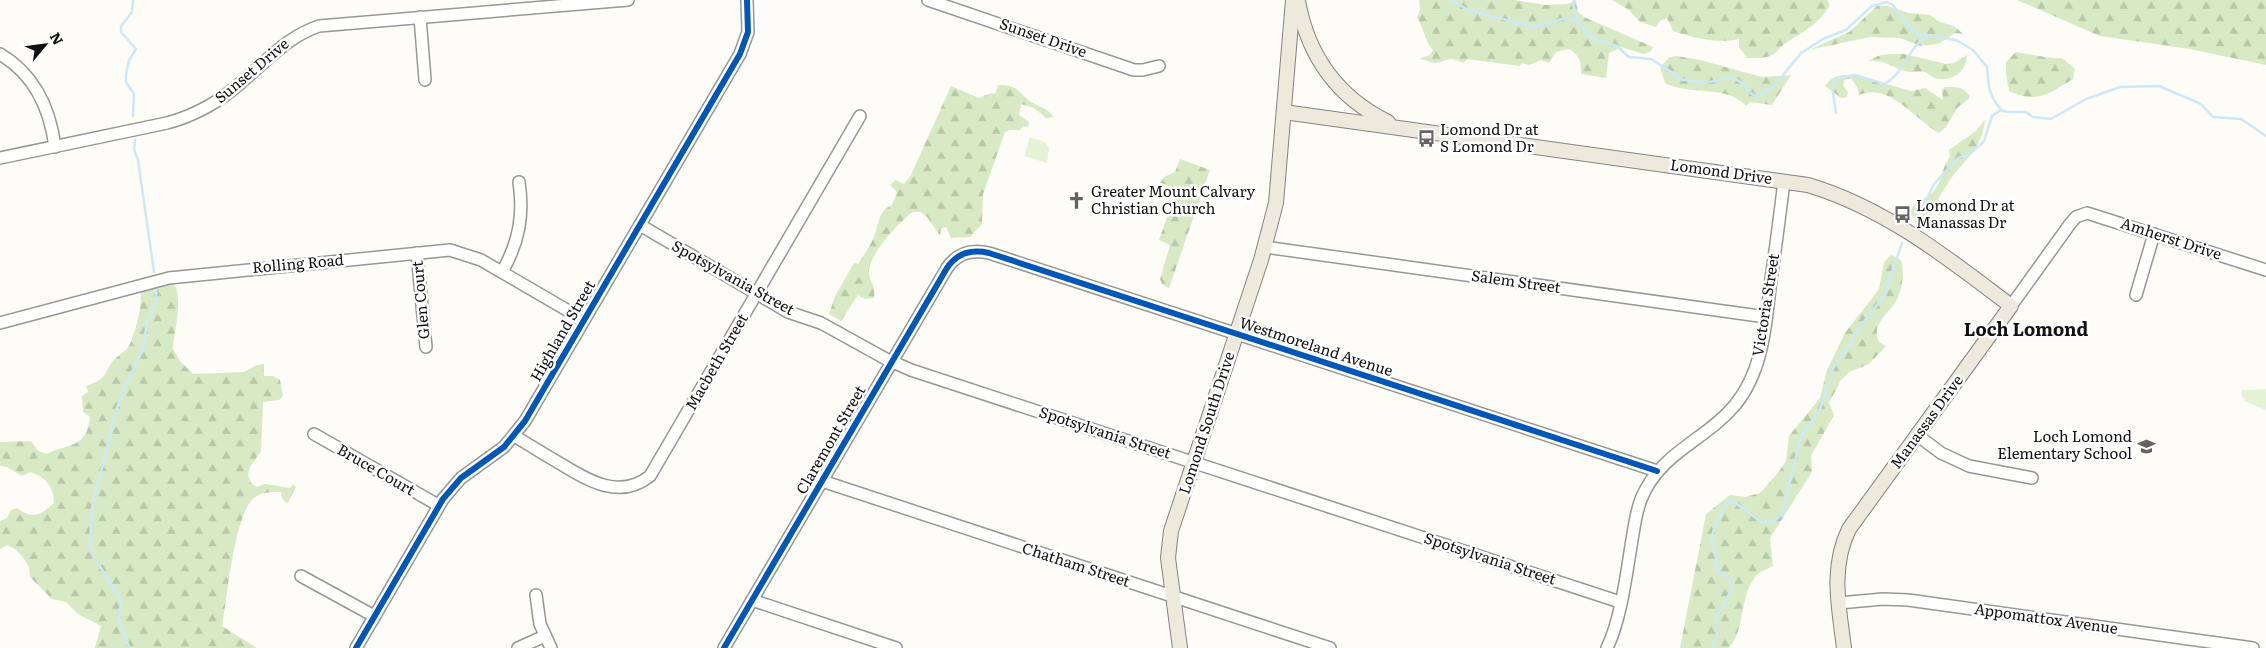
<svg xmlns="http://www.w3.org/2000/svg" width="2266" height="648" font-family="Literata,serif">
	<defs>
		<pattern id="forest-firs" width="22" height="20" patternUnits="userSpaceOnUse" patternTransform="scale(1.25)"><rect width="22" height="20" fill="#d8eac5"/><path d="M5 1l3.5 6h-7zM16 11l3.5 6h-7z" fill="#b8c8a8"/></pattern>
	</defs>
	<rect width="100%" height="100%" fill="#fdfcf7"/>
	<!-- green -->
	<g fill="#e7f3d7">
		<path d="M1030,137L1045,142L1049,148L1047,163L1024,156Z"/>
		<path d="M2266,389V410L2244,401L2245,399L2242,397L2241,390Z"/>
	</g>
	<!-- forest -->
	<g fill="url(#forest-firs)">
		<path d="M1419,0H1514L1545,5L1567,4L1576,0L1578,12L1584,17L1653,47L1651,51L1644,54L1621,47L1609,53L1606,78L1581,74C1581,62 1580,55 1569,49L1556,52L1549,63L1541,60L1529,65L1521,63L1520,66L1467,59L1463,63C1448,55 1449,61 1435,63C1430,63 1425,59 1419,59L1430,55L1433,50C1424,40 1424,28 1417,18L1420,10Z"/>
		<path d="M1612,0H1827L1830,5C1818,25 1804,31 1786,43C1781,46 1778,51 1774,54C1765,59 1756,58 1747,58L1739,47V39C1716,44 1695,38 1673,31L1667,18L1660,21L1656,27L1640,22L1629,10Z"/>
		<path d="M2017,0H2266V65L2190,49L2100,36Z"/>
		<path d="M1877,6H1887L1909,13L1930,15L1940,22L1954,26L1963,34L1955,33L1938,44L1921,46L1900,38L1870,37L1809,50L1849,32Z"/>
		<path d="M2016,52C2032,54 2046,59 2062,58L2075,69L2073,79C2048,94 2038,104 2009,91L2006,73V62Z"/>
		<path d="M1888,54H1904L1946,64L1954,63L1967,55C1967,71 1954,80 1939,79C1934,79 1929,74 1925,72C1918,71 1911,73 1905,71C1888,66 1889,61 1868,61L1878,56Z"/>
		<path d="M1677,56L1700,60L1762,77L1791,75L1772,105L1750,102L1746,106C1726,84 1690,96 1665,83L1660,67L1670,57Z"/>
		<path d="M1855,75L1911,91L1925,88L1943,100L1942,90L1945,87C1957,87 1965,86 1970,98L1958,107L1946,127L1939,133C1915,120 1890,82 1859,95L1857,87L1851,78L1844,80L1843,86L1848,92L1847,97L1841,98L1825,86C1832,75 1843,74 1855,75Z"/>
		<path d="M998,85C1020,84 1019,95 1033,103C1042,108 1047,108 1054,117L1046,118L1034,108L1021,104L1019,115L1029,122L1028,127L1023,126L1020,130H1010L1005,132L983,194L982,224L970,237L951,238L946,227L941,228L940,236L928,218L921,212H913C899,222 869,254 869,272C869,284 876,282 874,298L865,299L858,295L841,321L829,314L835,296L854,263L858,264C863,256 869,248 873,239C879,227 877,211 892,205L897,192L890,185L896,180L903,184L910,177L951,86L979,98L991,93L995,94Z"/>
		<path d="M1985,119C1984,138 1974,153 1961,166C1949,179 1933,206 1927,222L1911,215C1910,202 1924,200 1932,193C1942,183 1941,168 1950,157L1949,150L1976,131Z"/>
		<path d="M1180,159L1210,170L1169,288L1162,284L1160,279L1170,245L1159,240L1177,189L1160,183L1164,177L1175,172Z"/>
		<path d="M1891,255L1901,260C1905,274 1902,291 1895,303C1889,312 1879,319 1877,330C1876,334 1878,339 1879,342L1886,346L1869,364L1849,372L1841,380L1829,403L1834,415L1811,456L1812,472L1770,538L1773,566C1768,569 1760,571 1756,576C1739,596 1746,628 1729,648H1680L1706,514L1730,495L1745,497L1760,493L1778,473L1786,461L1789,436L1820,398L1827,370L1845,333L1879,289L1884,262Z"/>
		<path d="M170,284L176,287C182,307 174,329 173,349L180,361L193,374L244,372L257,365L264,364V376H273L280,380L283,396L279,400L263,402L261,451L250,467L248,475L251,483L257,487L265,484L290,488L293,484L296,487L287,504L282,498L281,492C271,492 259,492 252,500C234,519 227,598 222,626L257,648H95L101,626L78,614L66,602L52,599L30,577L29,567L22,556L15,549L7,545L0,549V521L7,518L11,510L17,508C21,510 24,513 28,514C38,518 47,509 54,503C54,486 45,477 30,472L22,476L7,467L0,466V442L31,441L37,450L46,454C70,443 87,448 90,417L83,412L82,396L88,392L86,386C111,378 103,370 116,358C121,353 127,351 130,344C135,333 144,301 140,291Z"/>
	</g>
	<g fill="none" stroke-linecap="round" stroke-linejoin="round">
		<!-- stream -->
		<g stroke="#cde8f7" stroke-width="2.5">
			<path d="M133,0L132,12L121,26V32L136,49L129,60L126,75V82L134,94L133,116"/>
			<path d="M1451,0L1468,10L1534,27L1562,19H1573L1593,39L1617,46L1629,57L1651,59L1676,75L1681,80C1691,79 1691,81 1700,82C1715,85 1729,71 1743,84C1749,89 1749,94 1757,97L1775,85L1801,53L1823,39L1846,30L1872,6L1887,2L1893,5L1906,23L1918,34L1956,40L1973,50L1987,67L1989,88L1994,100L2001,110L2007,112H2026L2033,117L2051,119L2086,99L2120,87L2159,86L2201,104L2213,117L2241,119L2266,136"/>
			<path d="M1574,0L1573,4L1578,23"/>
			<path d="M1836,113L1832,86L1838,78L1855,75L1885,84C1905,72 1907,49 1926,37"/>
			<path d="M135,140L134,150L138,160L154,272"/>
			<path d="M1916,222L1934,184L1958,158L1968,155L1980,145L1984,141L1992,116L2001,110"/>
			<path d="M129,648L119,617L121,605L120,599L94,557L90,547L92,508L117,408L128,380L143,349L147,322L156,300V287"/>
			<path d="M1712,648L1717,636L1716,617L1732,589L1729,578L1716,569V552L1711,539L1716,523L1728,503L1733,501L1761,522H1773L1781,515L1784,507L1801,437L1820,409L1833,368L1851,344L1859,328L1884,296L1902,243"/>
		</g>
		<defs>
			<g id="minor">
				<path d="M928,0L1134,70H1143L1159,66"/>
				<path d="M420,17L425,80"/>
				<path d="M0,54C34,74 50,108 55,147"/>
				<path d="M0,158L167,123C197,115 221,101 244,80C269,59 287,37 319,26L628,0"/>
				<path d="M640,225L788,312L821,323L886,359L911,370L1620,602"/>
				<path d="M1265,247L1766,317"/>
				<path d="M417,253L426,347"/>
				<path d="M502,272C519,242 524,215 519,182"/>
				<path d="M2136,295L2154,234"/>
				<path d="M2011,306L2070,224L2076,217L2087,213L2266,270"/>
				<path d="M0,323L169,278L450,250L481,260L584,320"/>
				<path d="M314,434L438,505"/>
				<path d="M1917,435L1941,453L1969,466L2032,478"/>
				<path d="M514,436C530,445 545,455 561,464C589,481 620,500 650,476L860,116"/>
				<path d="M822,481L1330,648"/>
				<path d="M301,576L374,616"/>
				<path d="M536,595L540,624L551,648"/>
				<path d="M752,600L896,648"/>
				<path d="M1839,603L1883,599L1908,600L2253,648"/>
				<path d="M356,648L443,499L461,478L504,447L525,421L740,54L748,32L747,0"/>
				<path d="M518,648L545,636"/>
				<path d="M724,648L947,268C957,253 971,249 989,253L1657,471"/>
				<path d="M1607,648C1622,617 1627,568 1633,534C1635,521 1637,508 1642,497C1661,452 1706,440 1735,405C1764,370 1766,321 1771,279C1776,246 1780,214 1784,181"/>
			</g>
			<g id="major">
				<path d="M1298,1C1308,56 1337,97 1388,122"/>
				<path d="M1284,112L1808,185C1885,208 1948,258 2011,306L1849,529C1830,568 1839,607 1844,648"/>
				<path d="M1180,648L1168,558L1171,531L1261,260L1276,203L1293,0"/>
			</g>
		</defs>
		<!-- minor casing -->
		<use href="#minor" stroke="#979795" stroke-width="14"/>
		<!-- major casing -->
		<use href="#major" stroke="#858482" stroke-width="16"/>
		<!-- minor -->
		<use href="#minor" stroke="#fffffe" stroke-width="11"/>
		<!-- major -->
		<use href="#major" stroke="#ede9dc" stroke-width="14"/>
		<defs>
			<g id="cycleway">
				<path d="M356,648L443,499L461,478L504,447L525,421L740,54L748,32L747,0"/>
				<path d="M724,648L947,268C957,253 971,249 989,253L1657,471"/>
			</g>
		</defs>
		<!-- cycleway casing -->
		<use href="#cycleway" stroke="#fff" stroke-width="9"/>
		<!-- cycleway -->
		<use href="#cycleway" stroke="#0057b8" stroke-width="6"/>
	</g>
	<!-- icons -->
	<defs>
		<symbol id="bus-bare" viewBox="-9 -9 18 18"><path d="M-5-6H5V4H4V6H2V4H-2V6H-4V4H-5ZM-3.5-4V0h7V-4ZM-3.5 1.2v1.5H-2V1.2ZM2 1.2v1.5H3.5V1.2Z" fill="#646362" stroke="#fff" stroke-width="2.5" paint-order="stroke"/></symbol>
		<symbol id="church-bare" viewBox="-9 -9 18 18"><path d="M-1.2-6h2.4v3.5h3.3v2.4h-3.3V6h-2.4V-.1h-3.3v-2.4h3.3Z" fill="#646362" stroke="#fff" stroke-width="2.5" paint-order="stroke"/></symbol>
		<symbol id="school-bare" viewBox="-9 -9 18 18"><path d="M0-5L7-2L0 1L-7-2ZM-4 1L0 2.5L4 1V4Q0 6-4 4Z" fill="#646362" stroke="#fff" stroke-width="2.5" paint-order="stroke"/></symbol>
	</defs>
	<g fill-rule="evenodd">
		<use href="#bus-bare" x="1414" y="126" width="25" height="25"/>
		<use href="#church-bare" x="1064" y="188" width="25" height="25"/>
		<use href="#bus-bare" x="1890" y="202" width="25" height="25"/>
		<use href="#school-bare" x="2134" y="434" width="25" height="25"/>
	</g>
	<g text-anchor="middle" stroke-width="5" stroke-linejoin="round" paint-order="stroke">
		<!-- street labels -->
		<g font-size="15" fill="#111" stroke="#fff">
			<text transform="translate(1043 38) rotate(19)" y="5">Sunset Drive</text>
			<text transform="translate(252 71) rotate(-40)" y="5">Sunset Drive</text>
			<text transform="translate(1721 172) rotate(8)" y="5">Lomond Drive</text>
			<text transform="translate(2171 239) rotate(18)" y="5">Amherst Drive</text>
			<text transform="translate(298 264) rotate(-5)" y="5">Rolling Road</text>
			<text transform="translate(733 278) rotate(29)" y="5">Spotsylvania Street</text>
			<text transform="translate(1516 282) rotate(8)" y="5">Salem Street</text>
			<text transform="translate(421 300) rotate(-95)" y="5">Glen Court</text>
			<text transform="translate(1766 305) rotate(-81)" y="5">Victoria Street</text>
			<text transform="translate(563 331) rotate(-60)" y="5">Highland Street</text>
			<text transform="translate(1316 347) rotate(18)" y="5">Westmoreland Avenue</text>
			<text transform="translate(717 362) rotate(-60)" y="5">Macbeth Street</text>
			<text transform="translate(1927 422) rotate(-54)" y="5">Manassas Drive</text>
			<text transform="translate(1207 423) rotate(-72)" y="5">Lomond South Drive</text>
			<text transform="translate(1105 433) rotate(18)" y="5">Spotsylvania Street</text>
			<text transform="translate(831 440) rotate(-60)" y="5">Claremont Street</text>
			<text transform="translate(376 470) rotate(30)" y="5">Bruce Court</text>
			<text transform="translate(1490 559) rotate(18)" y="5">Spotsylvania Street</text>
			<text transform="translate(1076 565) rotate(18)" y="5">Chatham Street</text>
			<text transform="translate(2046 619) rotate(8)" y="5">Appomattox Avenue</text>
		</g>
		<!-- poi labels -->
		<g font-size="15" fill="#111" stroke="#fff" text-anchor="start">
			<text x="1440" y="135">Lomond Dr at<tspan x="1440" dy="17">S Lomond Dr</tspan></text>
			<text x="1091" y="197">Greater Mount Calvary<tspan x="1091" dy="17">Christian Church</tspan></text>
			<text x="1916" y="211">Lomond Dr at<tspan x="1916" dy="17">Manassas Dr</tspan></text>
			<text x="2132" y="442" text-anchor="end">Loch Lomond<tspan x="2132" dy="17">Elementary School</tspan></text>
		</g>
		<!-- quarter labels -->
		<g font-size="18" font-weight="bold" fill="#111" stroke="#fff">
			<text x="2026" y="336">Loch Lomond</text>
		</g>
	</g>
	<!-- north arrow -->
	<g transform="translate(45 45) rotate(61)" stroke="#ffffff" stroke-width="4" paint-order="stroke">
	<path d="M0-4L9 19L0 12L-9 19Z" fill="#111111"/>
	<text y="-8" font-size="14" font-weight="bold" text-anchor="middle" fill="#111111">N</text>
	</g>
</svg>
